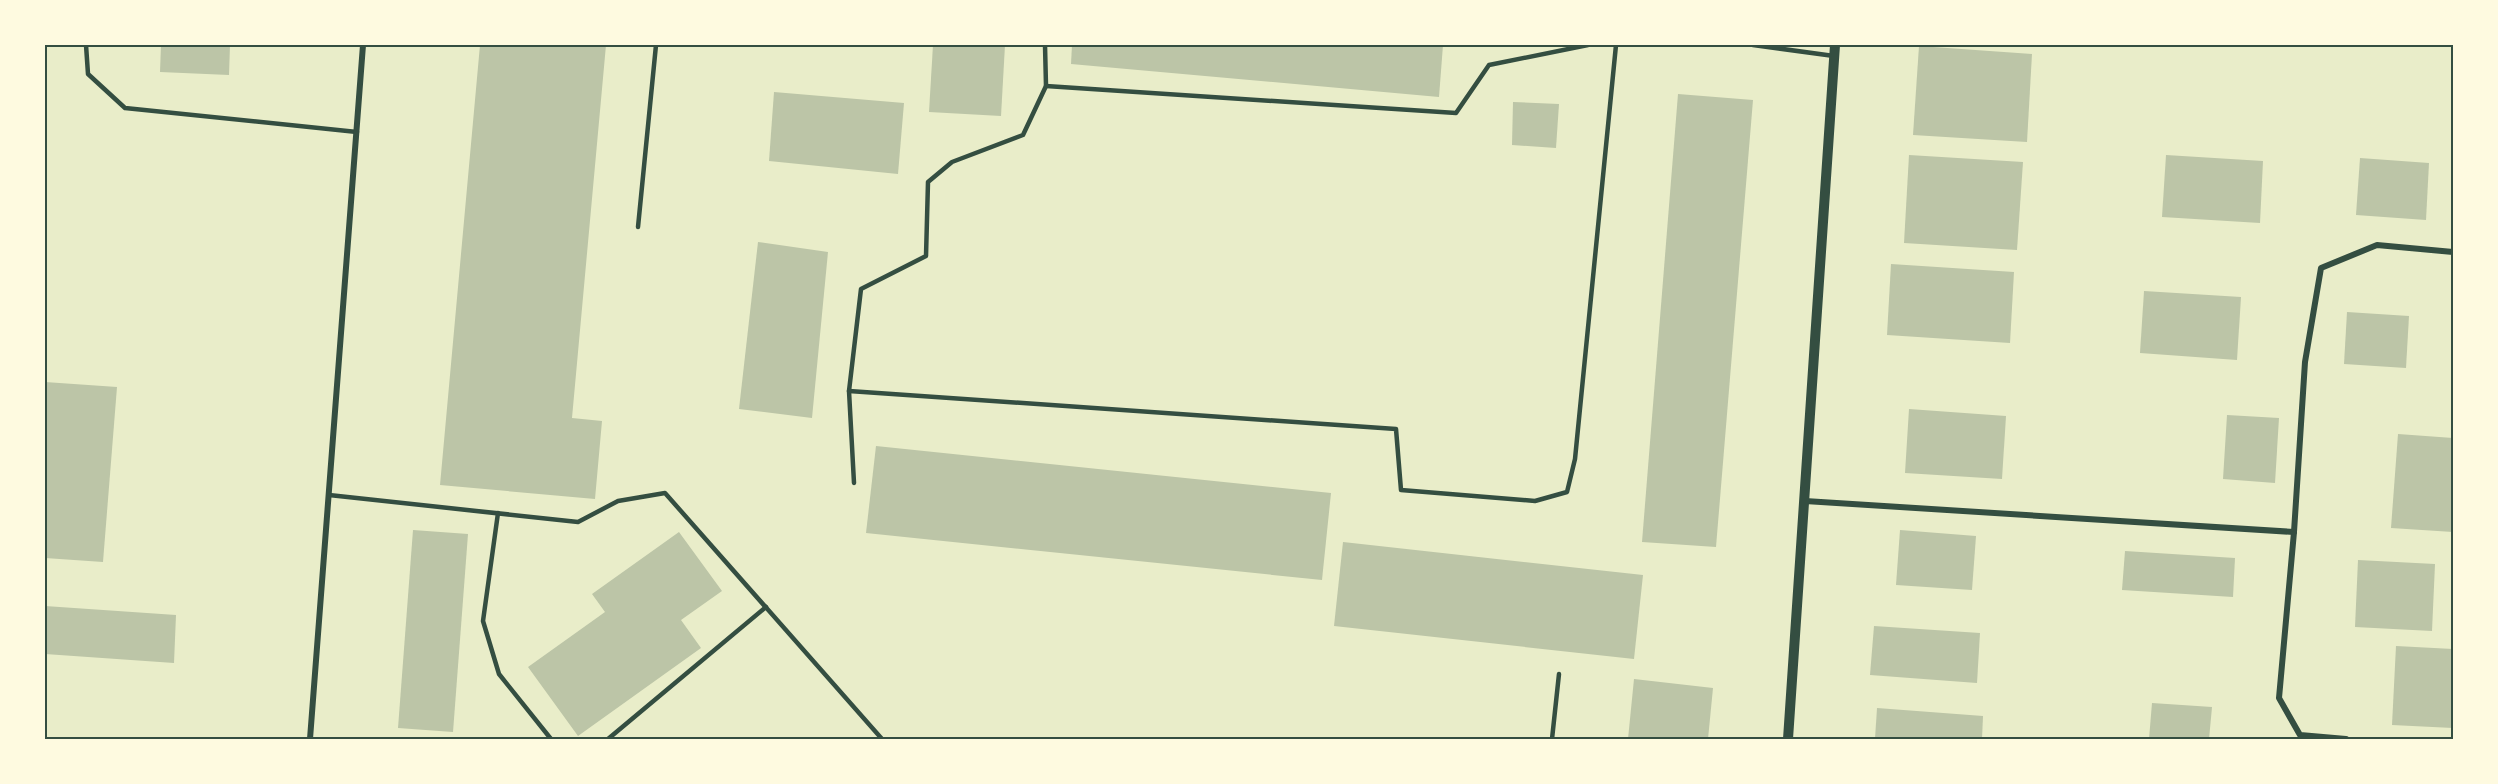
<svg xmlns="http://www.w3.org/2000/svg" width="2498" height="784" font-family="Mulish,sans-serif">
	<rect width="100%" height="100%" fill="#e9edc9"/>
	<!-- building -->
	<g fill="#bcc5a7">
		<path d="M161,45H230L229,75L160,72Z"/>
		<path d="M480,45H606L572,418L602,421L595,499L440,485Z"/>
		<path d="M933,45H1005L1001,116L929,112Z"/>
		<path d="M1072,45H1443L1439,97L1071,64Z"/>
		<path d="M1919,46L2032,54L2027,142L1913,135Z"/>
		<path d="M774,92L904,103L898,174L769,161Z"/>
		<path d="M1678,94L1753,100L1716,547L1642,542Z"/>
		<path d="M1513,102L1559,104L1556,148L1512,145Z"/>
		<path d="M1909,155L2023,162L2017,250L1904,243Z"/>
		<path d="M2166,155L2263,161L2260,223L2162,217Z"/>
		<path d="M2360,158L2429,163L2426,220L2356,215Z"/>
		<path d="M758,242L828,252L812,418L739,409Z"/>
		<path d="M1891,264L2014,272L2010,343L1887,335Z"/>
		<path d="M2144,291L2241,297L2237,360L2140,353Z"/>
		<path d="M2347,312L2409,316L2406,368L2344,364Z"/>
		<path d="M45,382L117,387L103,562L45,558Z"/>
		<path d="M1909,409L2006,416L2002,479L1905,473Z"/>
		<path d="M2227,415L2279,418L2275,483L2223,479Z"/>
		<path d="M2398,434L2453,438V532L2391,528Z"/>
		<path d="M876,446L1331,493L1322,580L866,533Z"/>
		<path d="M413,530L468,534L453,732L398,728Z"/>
		<path d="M1900,530L1976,536L1972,590L1896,585Z"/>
		<path d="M679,532L722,591L681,620L701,648L578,736L528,667L605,612L592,594Z"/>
		<path d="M1343,542L1643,575L1634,659L1334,626Z"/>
		<path d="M2125,551L2235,558L2233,597L2122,590Z"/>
		<path d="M2358,560L2435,564L2432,631L2355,627Z"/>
		<path d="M45,606L176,615L174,663L45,654Z"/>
		<path d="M1874,626L1980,633L1977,683L1870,675Z"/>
		<path d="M2396,646L2453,649V728L2392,725Z"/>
		<path d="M1634,679L1713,688L1708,739H1628Z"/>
		<path d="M2152,703L2212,707L2209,739H2149Z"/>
		<path d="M1877,708L1983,716L1982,739H1875Z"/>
	</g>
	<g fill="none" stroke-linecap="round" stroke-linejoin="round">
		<!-- service -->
		<g stroke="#344e41" stroke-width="4.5">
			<path d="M86,45L88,74L125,108L357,132"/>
			<path d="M1753,45L1834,56"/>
			<path d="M1046,86L1456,113L1489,65L1588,45"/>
			<path d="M638,227L656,45"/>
			<path d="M849,391L1396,429L1401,490L1535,501L1567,492L1575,459L1616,45"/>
			<path d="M854,483L849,391L861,289L926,256L928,182L952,162L1023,135L1046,86L1045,45"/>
			<path d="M329,495L578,522L618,501L665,493L882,739"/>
			<path d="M498,513L483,621L499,674L551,739"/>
			<path d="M608,739L766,607"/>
			<path d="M1552,739L1559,674"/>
		</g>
		<!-- minor -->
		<g stroke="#344e41" stroke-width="6">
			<path d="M1805,501L2294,532"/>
			<path d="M310,739L363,45"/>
			<path d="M2346,739L2300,735L2279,698L2294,532L2305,362L2321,268L2377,245L2453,252"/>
		</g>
		<!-- tertiary -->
		<path stroke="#344e41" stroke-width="10" d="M1788,739L1835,45"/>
	</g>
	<!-- border -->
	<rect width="2498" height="784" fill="none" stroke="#fefae0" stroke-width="93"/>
	<rect x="46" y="46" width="2406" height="692" fill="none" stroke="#344e41" stroke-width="2"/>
</svg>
